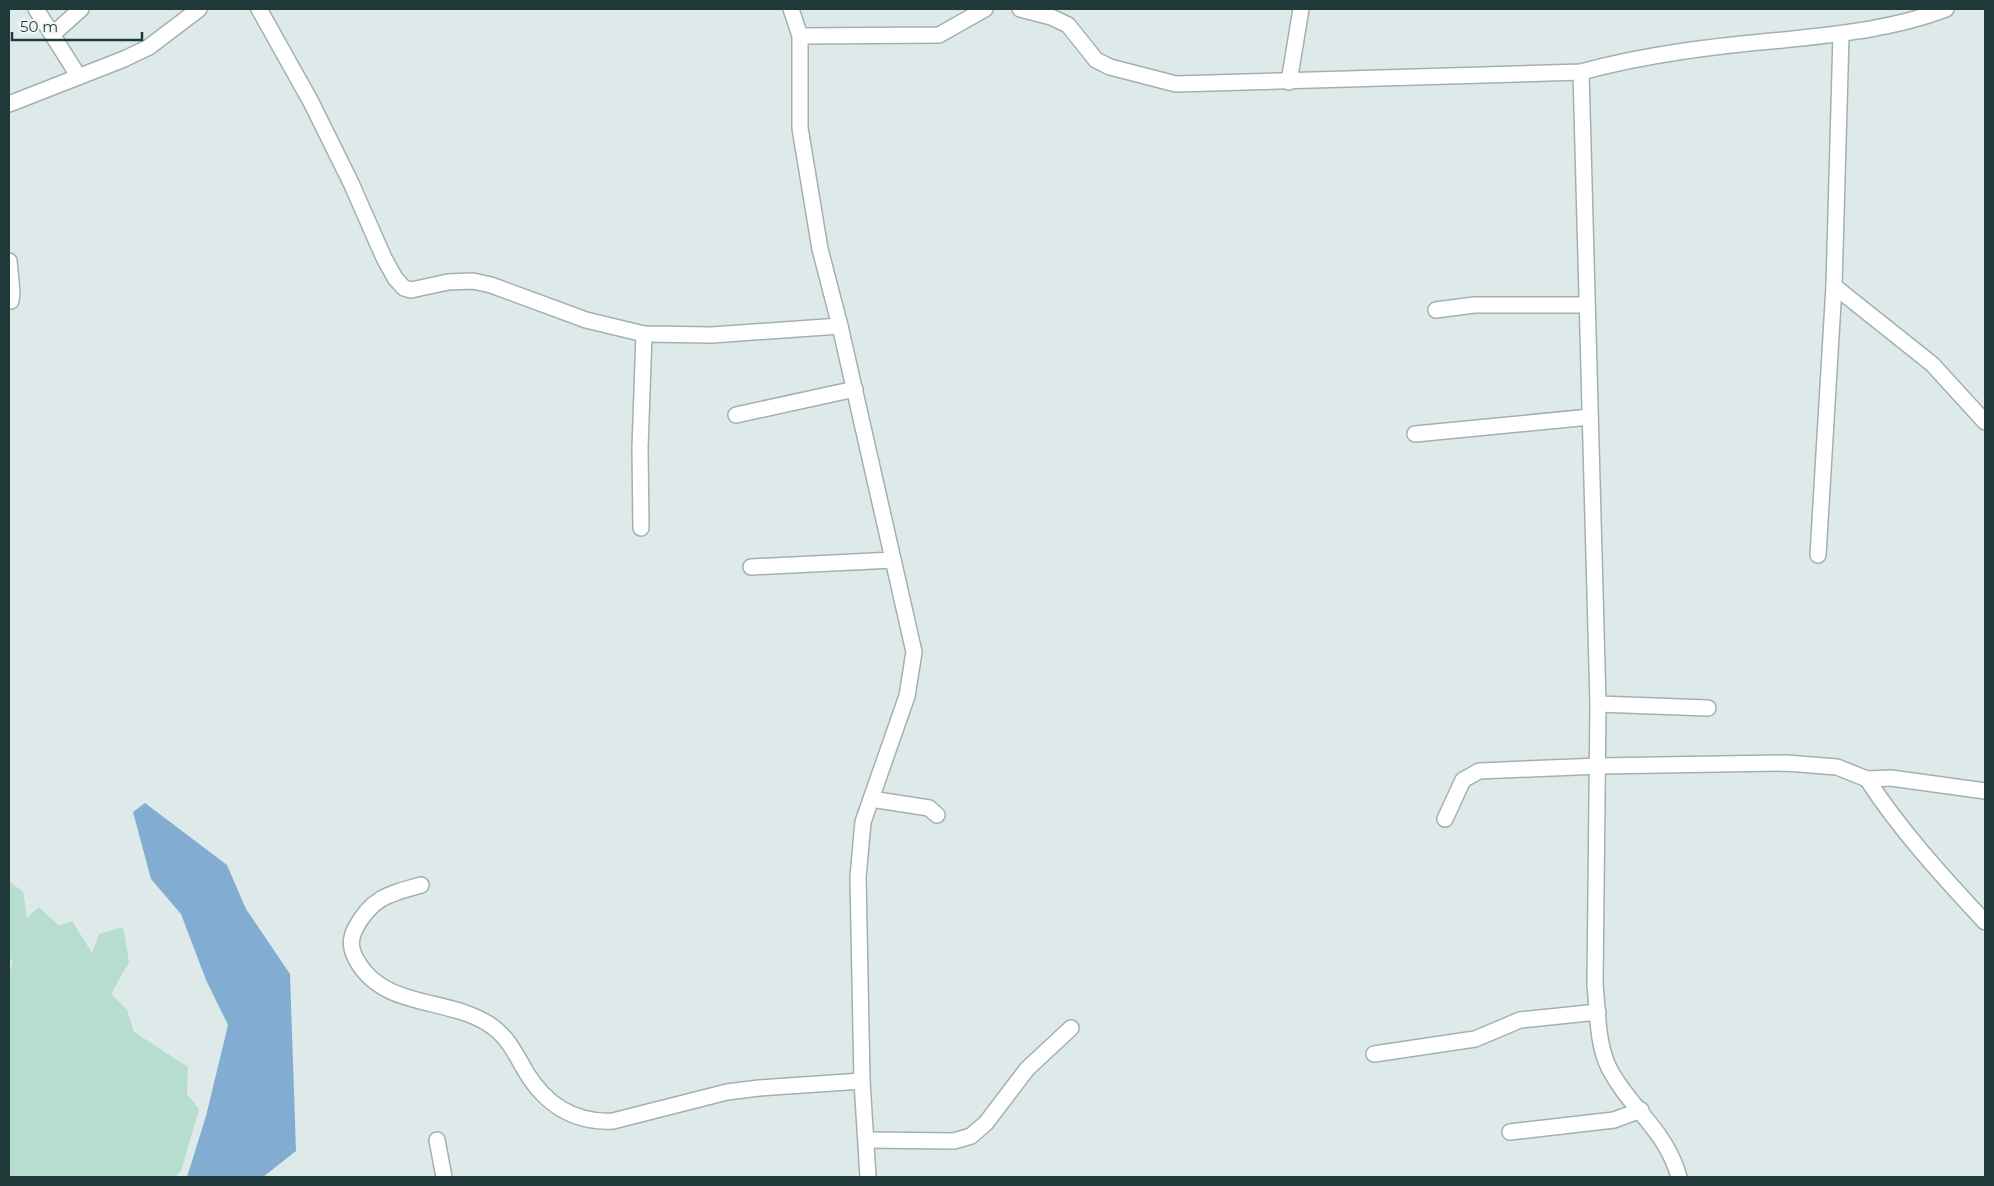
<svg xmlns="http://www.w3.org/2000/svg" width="1994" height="1186" font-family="Montserrat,sans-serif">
	<rect width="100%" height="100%" fill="#deeae9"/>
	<!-- green -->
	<path fill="#b6ddcd" d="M9,882L23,891L27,918L39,907L59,926L72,921L92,953L99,934L123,927L129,962L111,994L127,1010L134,1032L188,1067L187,1094L199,1109L181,1171L175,1177H9V983L12,960L9,958Z"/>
	<!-- water -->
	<path fill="#83acd2" d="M145,803L227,865L246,909L290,974L296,1151L263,1177H187L206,1116L228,1025L206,980L181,914L151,879L133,812Z"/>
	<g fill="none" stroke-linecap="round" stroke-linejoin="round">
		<defs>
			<g id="minor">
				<path d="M36,9L79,77"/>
				<path d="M259,9L311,102L351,183L384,258L395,278L404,288L411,290L448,282L473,281L491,285L586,320L644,334L712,335L840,326"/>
				<path d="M791,9L800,36V128L820,249L840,326L914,652L907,696L863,822L858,877L862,1081L868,1177"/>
				<path d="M1020,9L1051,17L1068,25L1096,60L1110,67L1176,84L1581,72C1647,54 1715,46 1783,40C1839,34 1893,29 1946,9"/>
				<path d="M53,34L81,9"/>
				<path d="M800,36L939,35L985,9"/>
				<path d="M1581,72L1598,704L1595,985C1598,1012 1597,1044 1609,1068C1630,1109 1665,1128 1679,1177"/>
				<path d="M1289,82L1301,9"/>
				<path d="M9,104L124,59L149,47L199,9"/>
				<path d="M9,261L12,292L11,301"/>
				<path d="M1834,286L1932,364L1985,422"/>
				<path d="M1436,310L1474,305H1587"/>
				<path d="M736,415L855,389"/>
				<path d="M1415,434L1590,417"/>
				<path d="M641,528L640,448L644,334"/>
				<path d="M1818,555L1834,286L1841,35"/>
				<path d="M751,567L893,560"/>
				<path d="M1598,704L1708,708"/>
				<path d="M1867,779C1900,830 1943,877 1985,922"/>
				<path d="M871,799L929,808L937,815"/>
				<path d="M1445,819L1463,780L1479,771L1599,766L1786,763L1837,767L1867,779L1891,778L1985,791"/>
				<path d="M421,885C389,894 372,897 355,929C349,941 351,950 357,961C386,1011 451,996 493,1027C509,1039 516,1055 526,1072C546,1105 575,1123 613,1121L727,1092L759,1088L862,1081"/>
				<path d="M1374,1054L1475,1039L1520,1020L1598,1012"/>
				<path d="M1510,1132L1614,1120L1641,1110"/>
				<path d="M437,1140L444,1177"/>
				<path d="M867,1140L954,1141L971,1136L986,1123L1027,1069L1071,1028"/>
			</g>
		</defs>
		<!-- minor casing -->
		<use href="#minor" stroke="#a1b1b1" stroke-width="18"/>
		<!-- minor -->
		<use href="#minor" stroke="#fff" stroke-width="15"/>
	</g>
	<!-- border -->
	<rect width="1994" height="1186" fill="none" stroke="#1f393a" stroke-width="20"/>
	<!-- scale -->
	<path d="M12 32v8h130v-8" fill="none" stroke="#1f393a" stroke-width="2.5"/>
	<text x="20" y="32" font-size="15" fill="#1f393a" stroke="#eef7f5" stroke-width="4" paint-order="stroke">50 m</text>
</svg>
